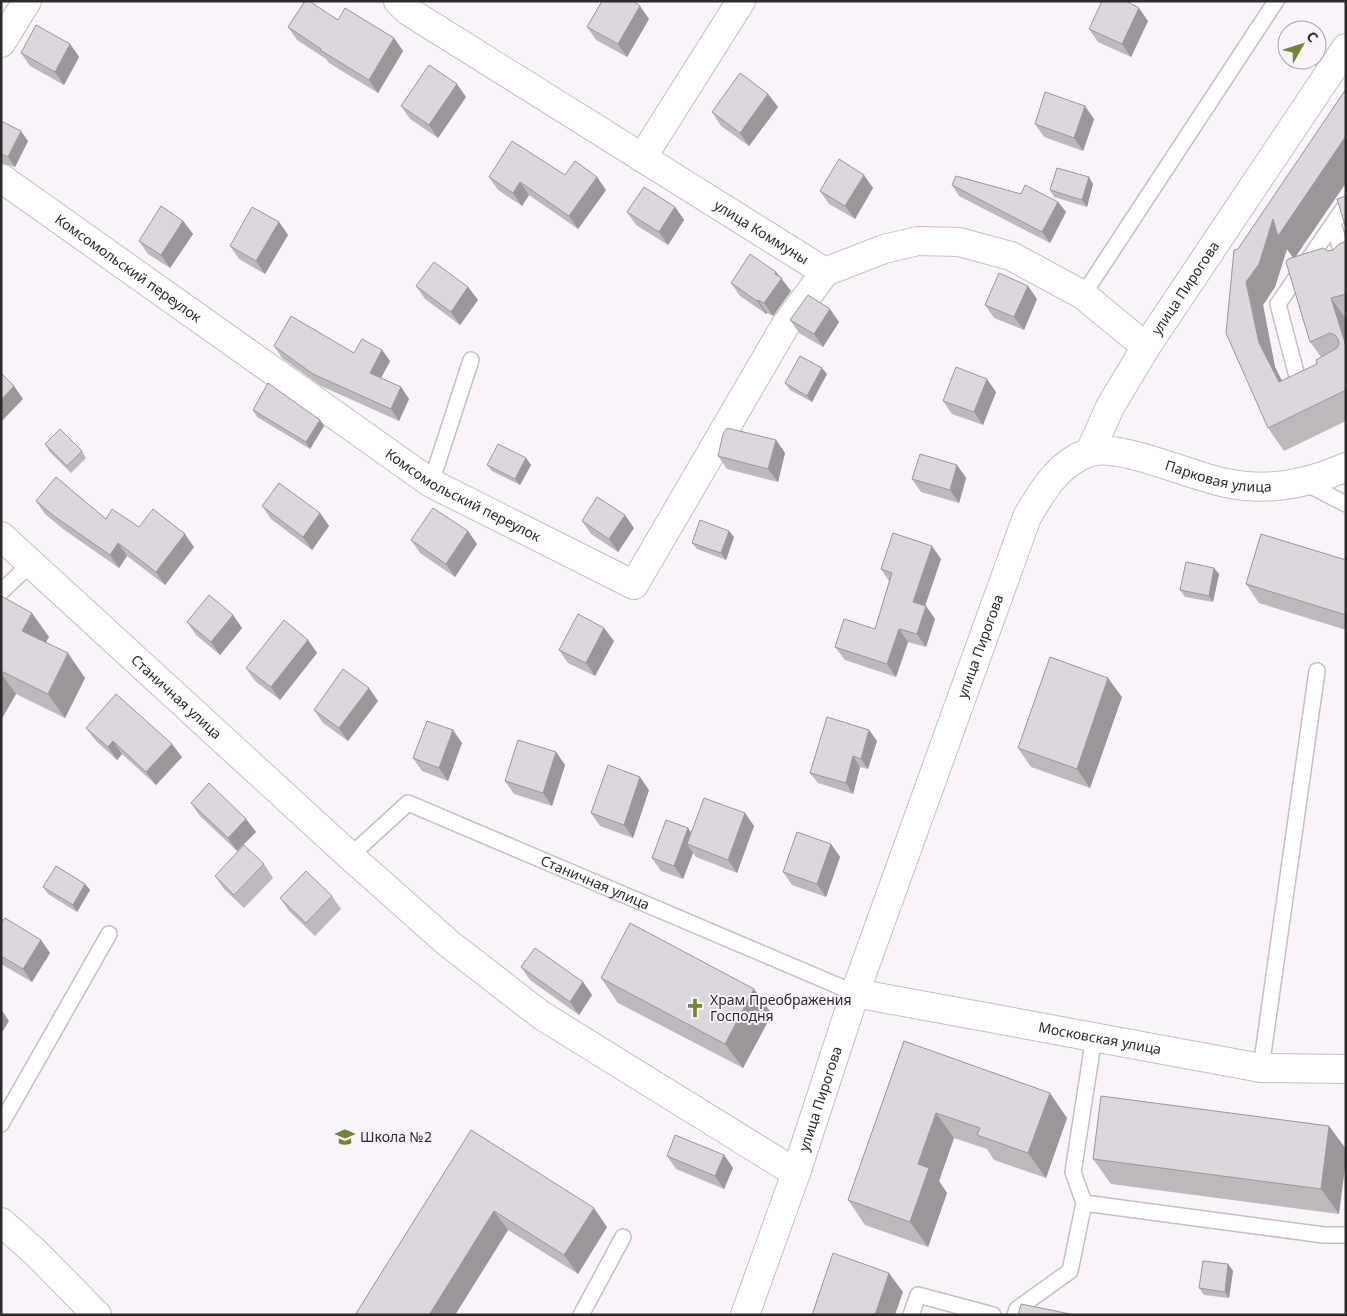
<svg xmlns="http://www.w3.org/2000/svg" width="1347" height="1316" font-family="'Noto Sans',sans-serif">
	<rect width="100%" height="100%" fill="#faf3f9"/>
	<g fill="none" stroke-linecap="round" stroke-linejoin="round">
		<defs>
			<g id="lane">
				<path d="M1333,224L1346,265"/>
				<path d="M1083,295L1276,1"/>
				<path d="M1306,385L1300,388L1278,304L1346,205"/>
				<path d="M1303,482L1346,504"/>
				<path d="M431,483L471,360"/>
				<path d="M1,592L31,563"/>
				<path id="s1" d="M350,856L408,803L855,993"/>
				<path d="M1261,1068L1317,671"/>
				<path d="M1,1124L109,934"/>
				<path d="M1084,1203L1073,1172L1094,1037"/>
				<path d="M581,1315L623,1237"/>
				<path d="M911,1315L918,1295L993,1315"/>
				<path d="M1015,1315L1017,1309L1070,1271L1084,1203L1324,1235H1346"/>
			</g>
			<g id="street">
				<path id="s2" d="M398,1L408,11L825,272L884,249L918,241L959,242L1011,256L1083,295L1146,347"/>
				<path d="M1,43L27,1"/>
				<path d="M642,158L741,1"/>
				<path id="s3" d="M1,178L431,483L634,585L785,326L825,272"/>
				<path id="s4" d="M1090,452L1110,407L1146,347L1346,48"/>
				<path id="s5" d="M1,536L350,856L448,943L541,1015L796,1173"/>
				<path id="s6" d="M855,993L1261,1068L1346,1069"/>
				<path d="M1,1222L35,1252L97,1315"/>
			</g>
			<g id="secondary">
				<path id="s7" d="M745,1315L796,1173L855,993L1027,517C1043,490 1058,463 1090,452C1120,443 1193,477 1226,483C1268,492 1308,484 1346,467"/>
			</g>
		</defs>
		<!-- lane casing -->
		<use href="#lane" stroke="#c5bec4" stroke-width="18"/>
		<!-- street casing -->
		<use href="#street" stroke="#c5bec4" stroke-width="30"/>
		<!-- secondary casing -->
		<use href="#secondary" stroke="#c5bec4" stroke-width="30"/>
		<!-- lane -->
		<use href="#lane" stroke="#fff" stroke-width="15"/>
		<!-- street -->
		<use href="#street" stroke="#fff" stroke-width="28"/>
		<!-- secondary -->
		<use href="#secondary" stroke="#fff" stroke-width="28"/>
	</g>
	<!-- wall -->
	<g fill="#beb8bd" fill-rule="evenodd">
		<path d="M649,19L627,57L596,40L587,27Z"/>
		<path d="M338,20L394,38L403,51L378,93L329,63L326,59L297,40L288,27Z"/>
		<path d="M1148,21L1131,57L1098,42L1089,29Z"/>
		<path d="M70,44L79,57L64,85L30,66L21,53Z"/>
		<path d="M1346,89L1296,257L1333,250L1346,241V421L1284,451L1268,428L1238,249ZM1287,249L1293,258L1310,342L1321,357L1317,364L1282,381L1275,367L1263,305L1275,287Z"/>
		<path d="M768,94L778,107L749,146L721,126L712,112Z"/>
		<path d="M466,97L438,138L410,119L401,106Z"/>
		<path d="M1094,119L1083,151L1044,137L1035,124Z"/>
		<path d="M1,121L28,141L15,167L1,163Z"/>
		<path d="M565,175L606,190L578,229L529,195L522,206L498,190L489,177Z"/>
		<path d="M1093,184L1087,207L1054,197L1050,190Z"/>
		<path d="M952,185L1021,194L1058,202L1066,212L1050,243L959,196Z"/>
		<path d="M873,188L855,219L829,204L820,191Z"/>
		<path d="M675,207L684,220L668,245L636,225L627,212Z"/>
		<path d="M183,221L193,234L170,268L148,254L139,241Z"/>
		<path d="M279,222L288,235L265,274L239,259L230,246Z"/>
		<path d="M776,272L791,291L773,316L767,313L766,314L740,296L731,283Z"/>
		<path d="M416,286L468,287L478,300L460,325L425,299Z"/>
		<path d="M1037,299L1024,330L994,318L985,305Z"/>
		<path d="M790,320L839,322L823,347L799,333Z"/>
		<path d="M274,346L354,353L382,350L390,361L381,378L401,387L409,399L399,421L321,386L282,358Z"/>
		<path d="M827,374L812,402L790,390L785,383Z"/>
		<path d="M996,392L983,425L952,414L943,401Z"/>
		<path d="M253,410L320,420L324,426L310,449L257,417Z"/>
		<path d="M776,440L785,453L778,482L727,469L718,456Z"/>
		<path d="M45,444L82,451L86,458L71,473L49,451Z"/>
		<path d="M526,458L531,465L520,485L492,471L487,465Z"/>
		<path d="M957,465L966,478L959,503L921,492L912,479Z"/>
		<path d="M36,501L139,527L194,547L165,585L127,556L119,568L63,529L45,514Z"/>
		<path d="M262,506L320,513L329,526L312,550L271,519Z"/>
		<path d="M582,521L634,528L618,552L591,534Z"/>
		<path d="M734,537L726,560L697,549L692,543Z"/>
		<path d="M411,540L477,544L455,577L420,553Z"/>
		<path d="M941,559L925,605L935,619L926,647L908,642L896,677L845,660L835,647L875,629L889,581L881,569Z"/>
		<path d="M1346,560V630L1259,603L1246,584Z"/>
		<path d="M1219,574L1213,602L1185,597L1180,590Z"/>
		<path d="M1,596L49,637L46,642L85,678L65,718L16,694L1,720Z"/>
		<path d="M233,615L242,628L220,655L196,635L187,622Z"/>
		<path d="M308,640L317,653L280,700L255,681L246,668Z"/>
		<path d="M614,641L595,676L568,663L559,650Z"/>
		<path d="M1122,697L1090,788L1031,767L1018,748Z"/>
		<path d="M378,701L348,741L323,723L314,710Z"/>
		<path d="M86,728L182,757L156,785L122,754L117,760L96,741Z"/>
		<path d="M869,730L877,741L868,769L860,767L853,794L818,783L810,773Z"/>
		<path d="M462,743L448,781L422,771L413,758Z"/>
		<path d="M556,752L565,765L552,806L514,794L505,781Z"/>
		<path d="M649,790L633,838L600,826L591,813Z"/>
		<path d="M191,803L246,819L256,832L237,851L200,816Z"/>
		<path d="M745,813L754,826L737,873L696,857L693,853L683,879L661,871L652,858L691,833Z"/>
		<path d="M831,844L840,857L826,897L792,885L783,872Z"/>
		<path d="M264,864L273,878L244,908L224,889L215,876Z"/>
		<path d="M85,884L90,890L77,912L48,894L43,887Z"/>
		<path d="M332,896L341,909L315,936L289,911L280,898Z"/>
		<path d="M1,923L41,940L50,953L32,982L1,964Z"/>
		<path d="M521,967L583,982L592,995L579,1015L530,980Z"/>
		<path d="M601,978L772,1014L743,1068L618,1003Z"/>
		<path d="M904,1041L1067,1118L1046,1178L994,1160L987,1149L954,1138L939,1181L947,1193L928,1247L865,1225L848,1200Z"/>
		<path d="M1329,1126L1339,1214L1111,1184L1093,1159Z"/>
		<path d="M471,1130L607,1227L578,1274L508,1230L455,1315Z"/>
		<path d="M724,1155L733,1168L724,1189L676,1169L667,1156Z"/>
		<path d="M1228,1264L1233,1271L1229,1298L1204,1295L1199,1288Z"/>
	</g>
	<!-- shaded-wall -->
	<g fill="#9b969a">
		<path d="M640,6L649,19L627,57L618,44Z"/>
		<path d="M1139,8L1148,21L1131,57L1122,44Z"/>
		<path d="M394,38L403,51L378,93L369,80Z"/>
		<path d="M70,44L79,57L64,85L55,72Z"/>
		<path d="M457,84L466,97L438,138L429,125Z"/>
		<path d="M768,94L778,107L749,146L740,133Z"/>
		<path d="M1085,106L1094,119L1083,151L1074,138Z"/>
		<path d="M21,131L28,141L15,167L8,157Z"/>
		<path d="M1346,136V183L1294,259L1287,249L1275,287L1263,305L1275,367L1295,406L1279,382L1259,343L1246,282L1273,219Z"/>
		<path d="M864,175L873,188L855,219L845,206Z"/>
		<path d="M597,177L606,190L578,229L569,216Z"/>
		<path d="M1089,177L1093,184L1087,207L1082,200Z"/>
		<path d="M520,182L529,195L522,206L513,193Z"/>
		<path d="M1058,202L1066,212L1050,243L1042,232Z"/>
		<path d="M675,207L684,220L668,245L659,232Z"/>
		<path d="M183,221L193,234L170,268L161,255Z"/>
		<path d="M279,222L288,235L265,274L256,261Z"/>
		<path d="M776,272L791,291L773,316L764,303Z"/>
		<path d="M1028,286L1037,299L1024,330L1014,317Z"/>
		<path d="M468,287L478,300L460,325L451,312Z"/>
		<path d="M1331,298L1346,319V346Z"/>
		<path d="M758,300L767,313L766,314L757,301Z"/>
		<path d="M830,309L839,322L823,347L814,334Z"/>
		<path d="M382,350L390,361L378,384L370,373Z"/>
		<path d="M822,368L827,374L812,402L807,396Z"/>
		<path d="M987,379L996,392L983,425L974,412Z"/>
		<path d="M14,386L23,399L1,422V400Z"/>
		<path d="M401,387L409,399L399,421L391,409Z"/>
		<path d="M320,420L324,426L310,449L306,442Z"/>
		<path d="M776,440L785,453L778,482L768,469Z"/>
		<path d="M526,458L531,465L520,485L515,479Z"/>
		<path d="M957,465L966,478L959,503L950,490Z"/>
		<path d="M320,513L329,526L312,550L303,537Z"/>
		<path d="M625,515L634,528L618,552L609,539Z"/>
		<path d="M468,531L477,544L455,577L446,564Z"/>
		<path d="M729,531L734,537L726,560L721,553Z"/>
		<path d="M185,534L194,547L165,585L156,572Z"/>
		<path d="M118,543L127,556L119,568L110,555Z"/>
		<path d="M932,546L941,559L922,615L913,602Z"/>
		<path d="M1214,568L1219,574L1213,602L1209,596Z"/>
		<path d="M926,606L935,619L926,647L917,634Z"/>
		<path d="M32,613L49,637L39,655L22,631Z"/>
		<path d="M233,615L242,628L220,655L211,642Z"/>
		<path d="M604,628L614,641L595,676L586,663Z"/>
		<path d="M899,629L908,642L896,677L887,664Z"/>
		<path d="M308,640L317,653L280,700L271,687Z"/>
		<path d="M68,653L85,678L65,718L48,694Z"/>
		<path d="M1,673L16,694L1,720Z"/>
		<path d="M1108,678L1122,697L1090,788L1077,769Z"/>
		<path d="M369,688L378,701L348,741L339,728Z"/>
		<path d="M453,730L462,743L448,781L439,768Z"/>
		<path d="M869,730L877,741L868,769L861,759Z"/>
		<path d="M113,741L122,754L117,760L108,747Z"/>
		<path d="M172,744L182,757L156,785L146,772Z"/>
		<path d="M556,752L565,765L552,806L543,793Z"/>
		<path d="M853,756L860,767L853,794L846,783Z"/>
		<path d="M640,777L649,790L633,838L624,825Z"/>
		<path d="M745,813L754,826L737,873L728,860Z"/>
		<path d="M246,819L256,832L237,851L228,838Z"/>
		<path d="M688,828L697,841L687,844L693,853L683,879L674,866Z"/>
		<path d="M831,844L840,857L826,897L817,884Z"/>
		<path d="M85,884L90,890L77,912L73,905Z"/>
		<path d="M41,940L50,953L32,982L23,969Z"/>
		<path d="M583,982L592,995L579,1015L570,1002Z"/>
		<path d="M754,989L772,1014L743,1068L725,1044Z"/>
		<path d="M1,1009L9,1021L1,1034Z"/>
		<path d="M1050,1093L1067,1118L1046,1178L1028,1153Z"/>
		<path d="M936,1113L954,1138L939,1181L947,1193L928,1247L910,1222L918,1164Z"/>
		<path d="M1329,1126L1346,1149V1160L1339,1214L1321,1189Z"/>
		<path d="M724,1155L733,1168L724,1189L715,1176Z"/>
		<path d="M594,1208L607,1227L578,1274L564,1255Z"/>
		<path d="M494,1211L508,1230L455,1315H429Z"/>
		<path d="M1228,1264L1233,1271L1229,1298L1225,1292Z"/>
		<path d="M889,1273L903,1292L895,1315H875Z"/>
	</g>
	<!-- building -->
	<g fill="#ddd6dc" stroke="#9b969a">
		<path d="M305,1H309L338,20L345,8L394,38L369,80L320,50L321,49L288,27Z"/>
		<path d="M602,1H633L640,6L618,44L587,27Z"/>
		<path d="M1102,1H1126L1139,8L1122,44L1089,29Z"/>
		<path d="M36,25L70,44L55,72L21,53Z"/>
		<path d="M429,65L457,84L429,125L401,106Z"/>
		<path d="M740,73L768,94L740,133L712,112Z"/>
		<path d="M1346,89V136L1278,236L1273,219L1259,264L1246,282L1259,343L1279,382L1317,364L1316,360L1337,348L1339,344L1338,339L1335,335L1330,333L1310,342L1286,262L1288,259L1323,248L1328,251L1333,250L1339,244L1346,241V294L1331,298L1346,346V390L1268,428L1226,333L1234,250L1238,249Z"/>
		<path d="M1045,92L1085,106L1074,138L1035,124Z"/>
		<path d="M1,121L21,131L8,157L1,154Z"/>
		<path d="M512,141L565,175L575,161L597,177L569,216L520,182L513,193L489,177Z"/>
		<path d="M839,159L864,175L845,206L820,191Z"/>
		<path d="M1057,168L1089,177L1082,200L1050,190Z"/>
		<path d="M956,176L1021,194L1025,185L1058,202L1042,232L952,185Z"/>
		<path d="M644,187L675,207L659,232L627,212Z"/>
		<path d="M1346,196V228L1337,199Z"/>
		<path d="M161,206L183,221L161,255L139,241Z"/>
		<path d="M252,207L279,222L256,261L230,246Z"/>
		<path d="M750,254L776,272L775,274L782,278L764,303L758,300L757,301L731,283Z"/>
		<path d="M434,262L468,287L451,312L416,286Z"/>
		<path d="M999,273L1028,286L1014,317L985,305Z"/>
		<path d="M808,295L830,309L814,334L790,320Z"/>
		<path d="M291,316L354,353L362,339L382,350L370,373L401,387L391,409L313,374L274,346Z"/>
		<path d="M800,356L822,368L807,396L785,383Z"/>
		<path d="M956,367L987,379L974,412L943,401Z"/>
		<path d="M1,373L14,386L1,400Z"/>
		<path d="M268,383L320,420L306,442L253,410Z"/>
		<path d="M727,428L776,440L768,469L718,456L723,434Z"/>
		<path d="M60,429L82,451L67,466L45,444Z"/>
		<path d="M498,444L526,458L515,479L487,465Z"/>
		<path d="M920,454L957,465L950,490L912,479Z"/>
		<path d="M56,477L106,519L112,509L139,527L153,509L185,534L156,572L118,543L110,555L54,516L36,501Z"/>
		<path d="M279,483L320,513L303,537L262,506Z"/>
		<path d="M597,497L625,515L609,539L582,521Z"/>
		<path d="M433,508L468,531L446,564L411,540Z"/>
		<path d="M700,520L729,531L721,553L692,543Z"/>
		<path d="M893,533L932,546L913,602L926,606L917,634L899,629L887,664L835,647L844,619L875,629L892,573L881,569Z"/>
		<path d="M1261,534L1346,560V615L1246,584Z"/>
		<path d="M1186,562L1214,568L1209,596L1180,590Z"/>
		<path d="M209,595L233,615L211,642L187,622Z"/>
		<path d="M1,596L32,613L22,631L68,653L48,694L1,671Z"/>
		<path d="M578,614L604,628L586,663L559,650Z"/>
		<path d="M284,620L308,640L271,687L246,668Z"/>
		<path d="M1050,657L1108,678L1077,769L1018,748Z"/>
		<path d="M343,669L369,688L339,728L314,710Z"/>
		<path d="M116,694L172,744L146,772L113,741L108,747L86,728Z"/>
		<path d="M827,717L869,730L861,759L853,756L846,783L810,773Z"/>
		<path d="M427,721L453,730L439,768L413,758Z"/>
		<path d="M518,740L556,752L543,793L505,781Z"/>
		<path d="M608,765L640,777L624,825L591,813Z"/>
		<path d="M209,783L246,819L228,838L191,803Z"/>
		<path d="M704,798L745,813L728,860L687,844Z"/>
		<path d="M666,820L688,828L674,866L652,858Z"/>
		<path d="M797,832L831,844L817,884L783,872Z"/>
		<path d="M244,845L264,864L234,895L215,876Z"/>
		<path d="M56,866L85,884L73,905L43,887Z"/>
		<path d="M306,871L332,896L306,923L280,898Z"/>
		<path d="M5,918L41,940L23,969L1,956V923Z"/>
		<path d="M630,923L754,989L725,1044L601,978Z"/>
		<path d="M535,948L583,982L570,1002L521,967Z"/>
		<path d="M904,1041L1050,1093L1028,1153L977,1135L980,1128L936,1113L918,1164L929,1168L910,1222L848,1200Z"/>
		<path d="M1101,1096L1329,1126L1321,1189L1093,1159Z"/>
		<path d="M471,1130L594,1208L564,1255L494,1211L429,1315H355Z"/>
		<path d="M675,1135L724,1155L715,1176L667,1156Z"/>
		<path d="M833,1253L889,1273L875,1315H812Z"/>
		<path d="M1203,1261L1228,1264L1225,1292L1199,1288Z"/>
		<path d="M1021,1304L1075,1315H1018Z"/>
	</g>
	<!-- icons -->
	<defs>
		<symbol id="church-bare" viewBox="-9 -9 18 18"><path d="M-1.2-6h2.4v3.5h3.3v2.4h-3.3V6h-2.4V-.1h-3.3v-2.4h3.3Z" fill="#738535" stroke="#faf3f9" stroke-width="2.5" paint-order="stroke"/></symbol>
		<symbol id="school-bare" viewBox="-9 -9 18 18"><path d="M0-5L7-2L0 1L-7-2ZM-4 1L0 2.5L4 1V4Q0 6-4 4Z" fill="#738535" stroke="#faf3f9" stroke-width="2.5" paint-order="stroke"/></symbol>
	</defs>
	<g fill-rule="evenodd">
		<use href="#church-bare" x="681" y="994" width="28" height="28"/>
		<use href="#school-bare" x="331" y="1123" width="28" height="28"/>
	</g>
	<g text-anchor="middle" stroke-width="4" stroke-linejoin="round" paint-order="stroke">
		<!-- street labels -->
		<g font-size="14" fill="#2d2a2d" stroke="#faf3f9">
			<text dy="5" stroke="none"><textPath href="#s2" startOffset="431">улица Коммуны</textPath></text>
			<text dy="5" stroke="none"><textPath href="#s3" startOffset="156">Комсомольский переулок</textPath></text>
			<text dy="5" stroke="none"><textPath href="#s4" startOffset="190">улица Пирогова</textPath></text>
			<text dy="5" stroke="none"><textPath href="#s7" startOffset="1071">Парковая улица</textPath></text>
			<text dy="5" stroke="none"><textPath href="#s3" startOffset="561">Комсомольский переулок</textPath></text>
			<text dy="5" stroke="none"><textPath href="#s7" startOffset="709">улица Пирогова</textPath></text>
			<text dy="5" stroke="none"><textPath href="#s5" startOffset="238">Станичная улица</textPath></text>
			<text dy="5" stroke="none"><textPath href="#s1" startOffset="282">Станичная улица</textPath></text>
			<text dy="5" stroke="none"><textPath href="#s6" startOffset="249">Московская улица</textPath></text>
			<text dy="5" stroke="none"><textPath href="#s7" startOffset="229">улица Пирогова</textPath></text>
		</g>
		<!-- poi labels -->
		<g font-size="14" fill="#2d2a2d" stroke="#faf3f9" text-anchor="start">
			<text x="710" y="1005">Храм Преображения<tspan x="710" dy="16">Господня</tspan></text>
			<text x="360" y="1142">Школа №2</text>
		</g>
	</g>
	<!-- border -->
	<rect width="1347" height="1316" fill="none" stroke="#2d2a2d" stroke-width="5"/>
	<!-- north arrow -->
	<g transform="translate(1302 45) rotate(51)"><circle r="24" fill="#faf3f9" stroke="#a8a3a7"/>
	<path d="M0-4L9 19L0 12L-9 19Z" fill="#738535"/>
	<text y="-8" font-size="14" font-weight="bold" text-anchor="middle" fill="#2d2a2d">С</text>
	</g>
</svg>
